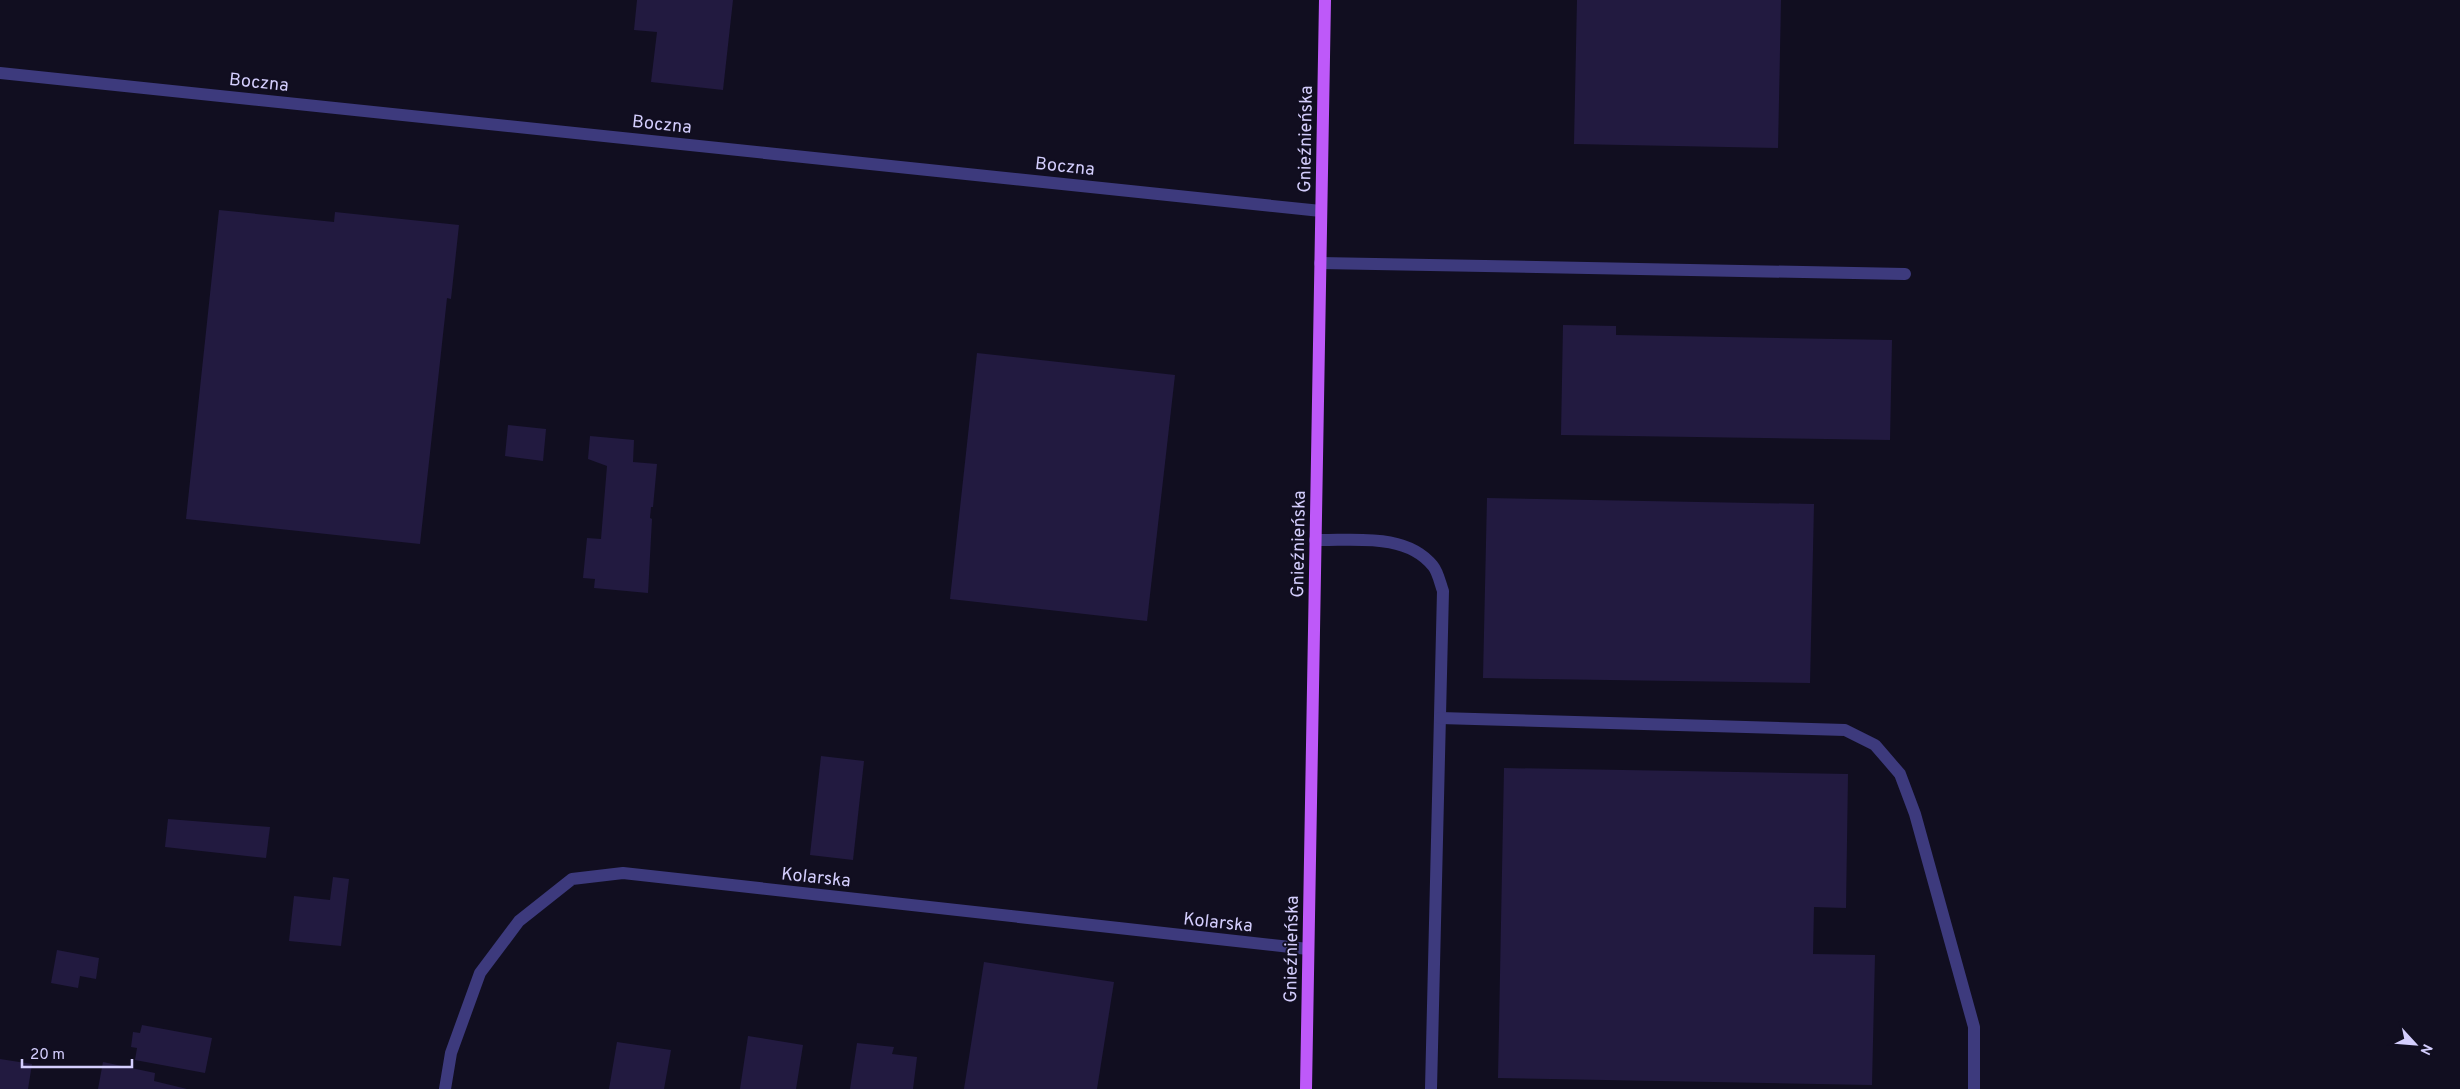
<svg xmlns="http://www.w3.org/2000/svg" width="2460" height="1089" font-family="Overpass,sans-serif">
	<rect width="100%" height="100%" fill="#110e20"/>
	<!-- building -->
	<g fill="#221a40">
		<path d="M637,0H733L723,90L651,82L657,32L634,30Z"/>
		<path d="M1577,0H1781L1778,148L1574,144Z"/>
		<path d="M219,210L334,222L335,212L459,225L451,299L447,298L420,544L186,519Z"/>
		<path d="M1563,325L1616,326V335L1892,340L1890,440L1561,435Z"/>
		<path d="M977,353L1175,375L1147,621L950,599Z"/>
		<path d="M508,425L546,429L543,461L505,456Z"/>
		<path d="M590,436L634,440L633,462L657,464L653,507H651L650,518L652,519L648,593L594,588L595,579L583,578L587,538L601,539L607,466L588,459Z"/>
		<path d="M1487,498L1814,504L1810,683L1483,678Z"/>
		<path d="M821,756L864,761L853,860L810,855Z"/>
		<path d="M1504,768L1848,774L1846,908L1814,907L1813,954L1875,955L1872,1085L1498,1078Z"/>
		<path d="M168,819L270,827L266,858L165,847Z"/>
		<path d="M333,877L349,879L341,946L289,941L294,896L330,900Z"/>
		<path d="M57,950L99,958L96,979L80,976L78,988L51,983Z"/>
		<path d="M984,962L1114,982L1097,1089H964Z"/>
		<path d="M142,1025L212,1038L205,1073L135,1060L137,1048L131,1047L133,1032L140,1033Z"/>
		<path d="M748,1036L803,1045L796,1089H740Z"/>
		<path d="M617,1042L671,1050L664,1089H609Z"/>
		<path d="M857,1043L894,1047L892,1054L917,1057L913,1089H850Z"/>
		<path d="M0,1059L32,1064L28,1089H0Z"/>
		<path d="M103,1062L155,1073L154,1081L187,1089H98Z"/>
	</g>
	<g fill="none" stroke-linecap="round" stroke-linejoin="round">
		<!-- minor -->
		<g stroke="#3d3a7d" stroke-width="12">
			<path d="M0,73L1321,211"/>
			<path d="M1320,263L1905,274"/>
			<path d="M1315,540C1353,541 1406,532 1433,566C1438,572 1440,583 1443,591L1431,1089"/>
			<path d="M1440,718L1845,730L1875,745L1900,774L1915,814L1974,1027V1089"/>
			<path d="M445,1089L451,1053L480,973L519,921L572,879L623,873L1308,949"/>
		</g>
		<!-- major -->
		<path stroke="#be59f9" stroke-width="12" d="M1306,1089L1325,0"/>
	</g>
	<g text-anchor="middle" stroke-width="4" stroke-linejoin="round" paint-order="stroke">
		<!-- street labels -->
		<g font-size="18" fill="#d4cefd" stroke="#110e20">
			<text transform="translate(259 82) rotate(6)" y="6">Boczna</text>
			<text transform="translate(662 124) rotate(6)" y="6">Boczna</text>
			<text transform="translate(1305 139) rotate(-89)" y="6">Gnieźnieńska</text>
			<text transform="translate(1065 166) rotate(6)" y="6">Boczna</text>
			<text transform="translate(1298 544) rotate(-89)" y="6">Gnieźnieńska</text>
			<text transform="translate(816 877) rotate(6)" y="6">Kolarska</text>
			<text transform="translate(1218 922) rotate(6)" y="6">Kolarska</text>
			<text transform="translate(1291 949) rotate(-89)" y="6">Gnieźnieńska</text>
		</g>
	</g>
	<!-- north arrow -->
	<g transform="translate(2415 1044) rotate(116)" stroke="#110e20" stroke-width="4" paint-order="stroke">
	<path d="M0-4L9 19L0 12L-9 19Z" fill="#d4cefd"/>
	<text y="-8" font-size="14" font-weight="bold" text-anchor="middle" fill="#d4cefd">N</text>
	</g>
	<!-- scale -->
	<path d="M22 1059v8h110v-8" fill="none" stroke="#d4cefd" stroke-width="2.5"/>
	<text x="30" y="1059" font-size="15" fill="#d4cefd" stroke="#110e20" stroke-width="4" paint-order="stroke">20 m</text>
</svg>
